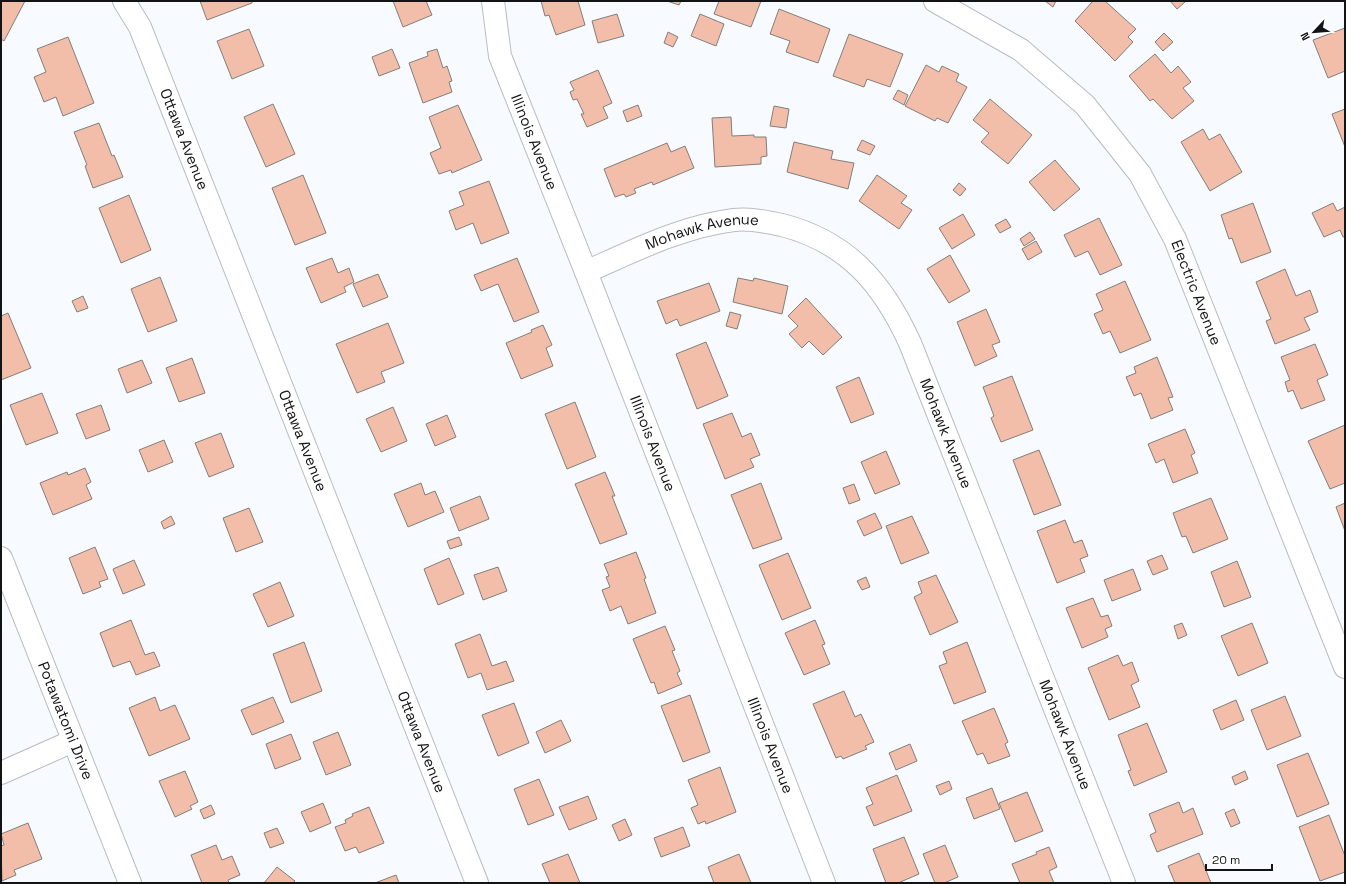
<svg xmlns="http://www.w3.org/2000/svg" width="1346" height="884" font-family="'Space Grotesk',sans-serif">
	<rect width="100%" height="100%" fill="#f7faff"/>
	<!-- building -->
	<g fill="#f2bea9" stroke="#837e7b">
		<path d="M1,1H25L4,41L1,39Z"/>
		<path d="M200,1H252V3L207,20Z"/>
		<path d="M393,1H426L432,15L403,27Z"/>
		<path d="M541,1H578L585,25L556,35L549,15L545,16Z"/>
		<path d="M667,1H681L679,5Z"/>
		<path d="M719,1H761L751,27L714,14Z"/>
		<path d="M1045,1H1056L1053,7Z"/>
		<path d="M1093,1H1105L1136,29L1128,37L1133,42L1115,61L1075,21Z"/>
		<path d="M1170,1H1184L1185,2L1177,9Z"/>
		<path d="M779,9L830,29L818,63L786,52L790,41L770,34Z"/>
		<path d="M617,14L624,36L598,43L592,21Z"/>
		<path d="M700,14L724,24L716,46L691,36Z"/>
		<path d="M1345,28V71L1328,78L1313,40Z"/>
		<path d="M249,29L264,66L232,79L217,41Z"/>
		<path d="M668,32L678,37L673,47L664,43Z"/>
		<path d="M1164,33L1173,42L1163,51L1155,42Z"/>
		<path d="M849,34L903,54L890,87L867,79L864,87L833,76Z"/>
		<path d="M68,37L94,103L63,116L56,97L44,102L34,77L46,72L37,49Z"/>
		<path d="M392,49L400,68L379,76L372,57Z"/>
		<path d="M437,49L443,68L447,66L452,81L449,82L452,92L423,103L409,63L428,56L427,52Z"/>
		<path d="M1155,54L1171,73L1178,66L1191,82L1183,88L1194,101L1172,119L1153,99L1150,101L1129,76Z"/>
		<path d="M926,65L939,72L942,66L959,74L956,81L967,87L948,123L937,118L935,121L905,106Z"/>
		<path d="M598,70L612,103L603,107L608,118L587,127L581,114H584L577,99L573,100L570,92L574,90L570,82Z"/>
		<path d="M898,90L908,95L904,105L893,99Z"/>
		<path d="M990,99L1032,135L1008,164L981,142L989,133L973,120Z"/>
		<path d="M273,104L295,154L266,167L244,117Z"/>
		<path d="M458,105L482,160L452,173L451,170L439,174L430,153L441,148L429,117Z"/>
		<path d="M638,105L642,116L627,122L623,111Z"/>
		<path d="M774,106L789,109L786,128L770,126Z"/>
		<path d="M1345,109V147L1332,114Z"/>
		<path d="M731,117L732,136L754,135V137H766L767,156L761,157V164L715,167L712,118Z"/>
		<path d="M99,123L112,156L114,155L123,177L93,188L85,166L87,165L74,132Z"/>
		<path d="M1203,129L1209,140L1220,134L1242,172L1210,191L1181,142Z"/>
		<path d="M862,140L875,146L870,155L857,150Z"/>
		<path d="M794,142L833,151L831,159L854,163L848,189L787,172Z"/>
		<path d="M667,143L671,152L685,146L694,168L653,185L652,182L634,189L636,193L626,197L624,194L615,197L604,169Z"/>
		<path d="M1055,160L1080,189L1054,211L1029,182Z"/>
		<path d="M303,175L326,233L295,245L272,188Z"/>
		<path d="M877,175L907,196L901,203L912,210L899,229L859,201Z"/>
		<path d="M489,181L509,233L481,244L473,223L456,230L449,211L464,205L459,192Z"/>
		<path d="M959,183L966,189L960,196L953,190Z"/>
		<path d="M129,195L151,250L121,263L99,208Z"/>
		<path d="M1253,203L1271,252L1241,263L1232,238L1229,239L1221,215Z"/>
		<path d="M1333,203L1337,211L1345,207V237H1343L1340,230L1324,237L1312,213Z"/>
		<path d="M963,214L975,235L952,249L939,228Z"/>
		<path d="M1099,218L1122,265L1100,275L1088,251L1075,257L1064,235Z"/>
		<path d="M1006,219L1011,227L1000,233L995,225Z"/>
		<path d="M1030,232L1035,239L1024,246L1020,239Z"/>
		<path d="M1036,241L1042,252L1028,260L1022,249Z"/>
		<path d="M950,255L970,291L949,303L927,269Z"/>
		<path d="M332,258L338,273L349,268L354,282L344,287L346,292L321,303L306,268Z"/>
		<path d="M517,258L539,312L514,322L498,284L481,291L474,275Z"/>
		<path d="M1285,269L1296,296L1310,290L1318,312L1304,318L1310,330L1275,344L1266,321L1271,319L1256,282Z"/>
		<path d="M378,274L388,297L363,307L353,284Z"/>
		<path d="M160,277L177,321L148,332L131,289Z"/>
		<path d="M738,278L753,281L754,278L788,286L782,314L733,302Z"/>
		<path d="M1125,281L1151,340L1120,353L1110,331L1103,334L1094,314L1103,310L1096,294Z"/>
		<path d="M709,283L720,311L680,326L677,319L666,324L657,301Z"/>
		<path d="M83,296L88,308L77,312L72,301Z"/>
		<path d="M806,298L842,337L823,355L809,341L802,348L789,334L798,326L788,316Z"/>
		<path d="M986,309L1000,342L992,345L997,356L975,366L957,322Z"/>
		<path d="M730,312L741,315L737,329L726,326Z"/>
		<path d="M8,313L31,368L1,380V316Z"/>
		<path d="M388,323L404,363L381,372L385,382L357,393L336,344Z"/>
		<path d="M543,325L552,345L546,348L553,366L521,379L506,343L532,332L531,330Z"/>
		<path d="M706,342L728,396L697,409L676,354Z"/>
		<path d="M1315,344L1328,375L1317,380L1325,400L1301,409L1293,390L1288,392L1285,382L1290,380L1281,357Z"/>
		<path d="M1157,357L1173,397L1168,398L1173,410L1151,419L1141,393L1134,396L1126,377L1136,373L1134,367Z"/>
		<path d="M192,358L205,393L179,402L166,368Z"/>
		<path d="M142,360L152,383L127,393L118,369Z"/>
		<path d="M1012,376L1033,430L1001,442L991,418L994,416L983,387Z"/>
		<path d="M859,377L874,414L851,423L836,387Z"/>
		<path d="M42,393L58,433L26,445L10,405Z"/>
		<path d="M575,402L596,457L567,469L545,414Z"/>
		<path d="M101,405L110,430L86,439L76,414Z"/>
		<path d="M393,407L407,441L381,452L366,419Z"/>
		<path d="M732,413L742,437L751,433L760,455L750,459L754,467L725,479L703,424Z"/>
		<path d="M447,415L456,437L435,446L426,424Z"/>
		<path d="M1345,425V483L1330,489L1308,441Z"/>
		<path d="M1185,429L1195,453L1191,455L1198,473L1173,483L1164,459L1156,463L1148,444Z"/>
		<path d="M221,433L234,467L209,477L195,443Z"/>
		<path d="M164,440L173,462L148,472L139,450Z"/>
		<path d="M1039,450L1061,505L1034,515L1013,460Z"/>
		<path d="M886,451L900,484L875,494L861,462Z"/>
		<path d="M85,468L91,482L86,485L92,499L53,515L40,483L67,472L68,475Z"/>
		<path d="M605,472L615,496H612L627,534L600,544L575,484Z"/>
		<path d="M421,483L425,495L435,491L444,512L408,527L394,494Z"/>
		<path d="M761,483L782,539L753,549L731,495Z"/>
		<path d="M854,484L860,500L849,504L843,488Z"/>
		<path d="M480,496L489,519L459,531L450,508Z"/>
		<path d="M1211,498L1228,539L1193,553L1186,536L1182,537L1173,513Z"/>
		<path d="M1345,503V531L1336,507Z"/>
		<path d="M249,508L263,542L236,552L223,518Z"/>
		<path d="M875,513L882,528L864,536L857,521Z"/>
		<path d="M171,516L175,524L164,529L161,522Z"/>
		<path d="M912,516L929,553L901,564L886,526Z"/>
		<path d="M1065,520L1074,543L1082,540L1088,556L1080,559L1085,572L1057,583L1037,531Z"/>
		<path d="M459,537L462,545L450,549L447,541Z"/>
		<path d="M95,547L108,579L99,582L101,587L83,594L69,558Z"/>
		<path d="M636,552L646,578L644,579L656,613L628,624L621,606L610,611L602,590L610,587L606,577L609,576L604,564Z"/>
		<path d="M788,553L811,608L782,620L759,565Z"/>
		<path d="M1162,555L1168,569L1153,575L1147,561Z"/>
		<path d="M449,558L464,594L438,605L424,569Z"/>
		<path d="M134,560L145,585L123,594L113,569Z"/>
		<path d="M1237,561L1251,597L1224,607L1211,572Z"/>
		<path d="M498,567L507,591L483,600L474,575Z"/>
		<path d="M1133,569L1141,590L1112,601L1104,580Z"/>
		<path d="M936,575L958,622L930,635L914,597L922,593L918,582Z"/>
		<path d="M866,577L870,587L862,590L857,581Z"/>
		<path d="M280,582L294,616L268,627L253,594Z"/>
		<path d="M1093,598L1101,617L1108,615L1112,626L1105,629L1108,637L1082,648L1066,608Z"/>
		<path d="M131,620L145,655L154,652L160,666L136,675L130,661L113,667L100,633Z"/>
		<path d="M815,620L825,644L822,645L830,664L804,675L785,633Z"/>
		<path d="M1182,623L1187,635L1178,639L1174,626Z"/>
		<path d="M1252,623L1268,663L1238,676L1221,636Z"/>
		<path d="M665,626L675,650L672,651L680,671L677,673L682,684L658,694L654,682L651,683L633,639Z"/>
		<path d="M480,634L492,666L506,661L514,681L487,690L481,673L468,678L455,644Z"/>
		<path d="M304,642L322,691L291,703L273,654Z"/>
		<path d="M967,642L986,692L954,704L939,666L947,663L943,652Z"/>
		<path d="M1118,655L1123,666L1132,662L1139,681L1131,685L1140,707L1109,720L1088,668Z"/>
		<path d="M844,691L855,717L861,714L874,742L865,746L867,749L843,759L841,756L836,758L813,704Z"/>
		<path d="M690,695L710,752L683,762L661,706Z"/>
		<path d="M1285,696L1301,736L1267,750L1251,710Z"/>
		<path d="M155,697L160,711L175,705L190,739L149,756L129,708Z"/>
		<path d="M273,697L284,722L252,735L241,710Z"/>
		<path d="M1236,700L1244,720L1221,730L1213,710Z"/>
		<path d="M514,703L529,743L498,756L482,715Z"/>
		<path d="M994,708L1008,742L1005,744L1010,756L988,764L983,753L977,755L962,721Z"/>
		<path d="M561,720L571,741L545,753L536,732Z"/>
		<path d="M1147,723L1167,772L1134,786L1128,771L1131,770L1118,735Z"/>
		<path d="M338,732L351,765L326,775L313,742Z"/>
		<path d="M291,734L301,759L275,769L266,744Z"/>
		<path d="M910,744L917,761L896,770L889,753Z"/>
		<path d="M1308,753L1329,804L1297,817L1277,765Z"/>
		<path d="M720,767L736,812L706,824L705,821L698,824L691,808L698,805L688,780Z"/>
		<path d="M185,771L198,802L190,806L192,809L175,817L159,781Z"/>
		<path d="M1245,771L1248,779L1235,785L1232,777Z"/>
		<path d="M897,775L912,811L874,826L866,807L873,804L866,788Z"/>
		<path d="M539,779L554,815L528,825L514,789Z"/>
		<path d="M949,781L952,789L940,795L936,786Z"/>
		<path d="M992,788L1000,809L974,819L966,798Z"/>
		<path d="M1027,792L1043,831L1015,842L999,803Z"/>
		<path d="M588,796L597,819L569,830L559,807Z"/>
		<path d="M1179,802L1183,813L1193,808L1203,834L1157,852L1150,835L1156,832L1149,814Z"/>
		<path d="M323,803L331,823L310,832L301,812Z"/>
		<path d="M211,805L215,814L204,819L200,810Z"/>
		<path d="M369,807L384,843L359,853L356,847L345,851L335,827L346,823L345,820L353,816L352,814Z"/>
		<path d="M1234,809L1240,823L1231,827L1225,813Z"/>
		<path d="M1329,815L1345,856V872L1320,881L1299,827Z"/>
		<path d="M625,819L632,835L619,841L612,825Z"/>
		<path d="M28,823L42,859L14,870L16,875L2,881L1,846L4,845L1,834Z"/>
		<path d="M683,827L690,846L661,857L654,838Z"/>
		<path d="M277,828L284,843L270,848L264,833Z"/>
		<path d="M904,837L919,874L898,883H886L873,849Z"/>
		<path d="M216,845L222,860L232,856L240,875L228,880L229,883H202L191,855Z"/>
		<path d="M945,845L958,877L944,883H935L923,854Z"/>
		<path d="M1049,847L1057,867L1049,871L1054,883H1020L1012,864L1037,854L1036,852Z"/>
		<path d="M1199,853L1211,883H1175L1168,866Z"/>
		<path d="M568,854L580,883H550L542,864Z"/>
		<path d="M739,854L751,883H714L708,867Z"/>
		<path d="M277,867L295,881L293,883H264Z"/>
		<path d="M396,875L399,883H375Z"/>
	</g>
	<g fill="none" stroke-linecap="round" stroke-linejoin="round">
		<defs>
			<g id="street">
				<path id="s1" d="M124,1L140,27L477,883"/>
				<path id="s2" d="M493,1L500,56L586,272L824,883"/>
				<path id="s3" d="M935,1L1021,50L1085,105L1140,174L1175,239L1345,667"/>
				<path id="s4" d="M586,272C633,251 683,226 734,220C750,218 767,222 782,225C848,242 883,284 910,343L1124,883"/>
				<path id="s5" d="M1,558L130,883"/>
				<path d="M1,773L73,741"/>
			</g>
		</defs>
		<!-- street casing -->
		<use href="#street" stroke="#b9bcc1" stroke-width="24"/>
		<!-- street -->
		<use href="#street" stroke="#fff" stroke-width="22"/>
	</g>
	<g text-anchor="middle" stroke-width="3.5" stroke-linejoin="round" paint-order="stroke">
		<!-- street labels -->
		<g font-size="15" fill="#121314" stroke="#fff">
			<text dy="5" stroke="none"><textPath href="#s1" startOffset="151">Ottawa Avenue</textPath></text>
			<text dy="5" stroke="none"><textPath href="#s2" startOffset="148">Illinois Avenue</textPath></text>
			<text dy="5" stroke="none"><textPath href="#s4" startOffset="124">Mohawk Avenue</textPath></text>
			<text dy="5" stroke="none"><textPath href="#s3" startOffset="403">Electric Avenue</textPath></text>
			<text dy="5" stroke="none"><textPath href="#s4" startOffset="484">Mohawk Avenue</textPath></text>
			<text dy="5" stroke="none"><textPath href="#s1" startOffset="475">Ottawa Avenue</textPath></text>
			<text dy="5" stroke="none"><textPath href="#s2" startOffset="472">Illinois Avenue</textPath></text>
			<text dy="5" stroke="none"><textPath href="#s5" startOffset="175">Potawatomi Drive</textPath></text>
			<text dy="5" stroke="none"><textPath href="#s4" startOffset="808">Mohawk Avenue</textPath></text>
			<text dy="5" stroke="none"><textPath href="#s1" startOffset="799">Ottawa Avenue</textPath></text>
			<text dy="5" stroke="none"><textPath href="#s2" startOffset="796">Illinois Avenue</textPath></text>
		</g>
	</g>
	<!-- border -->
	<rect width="1346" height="884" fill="none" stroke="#121314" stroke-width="4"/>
	<!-- north arrow -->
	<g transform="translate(1314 32) rotate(244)" stroke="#ffffff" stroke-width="3" paint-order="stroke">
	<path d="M0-3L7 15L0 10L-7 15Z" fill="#121314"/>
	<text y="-6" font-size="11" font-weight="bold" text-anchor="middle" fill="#121314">N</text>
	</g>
	<!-- scale -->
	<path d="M1206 864v6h66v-6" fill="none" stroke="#121314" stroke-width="2"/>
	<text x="1212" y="864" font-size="12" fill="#121314" stroke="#ffffff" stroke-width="3" paint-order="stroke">20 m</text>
</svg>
